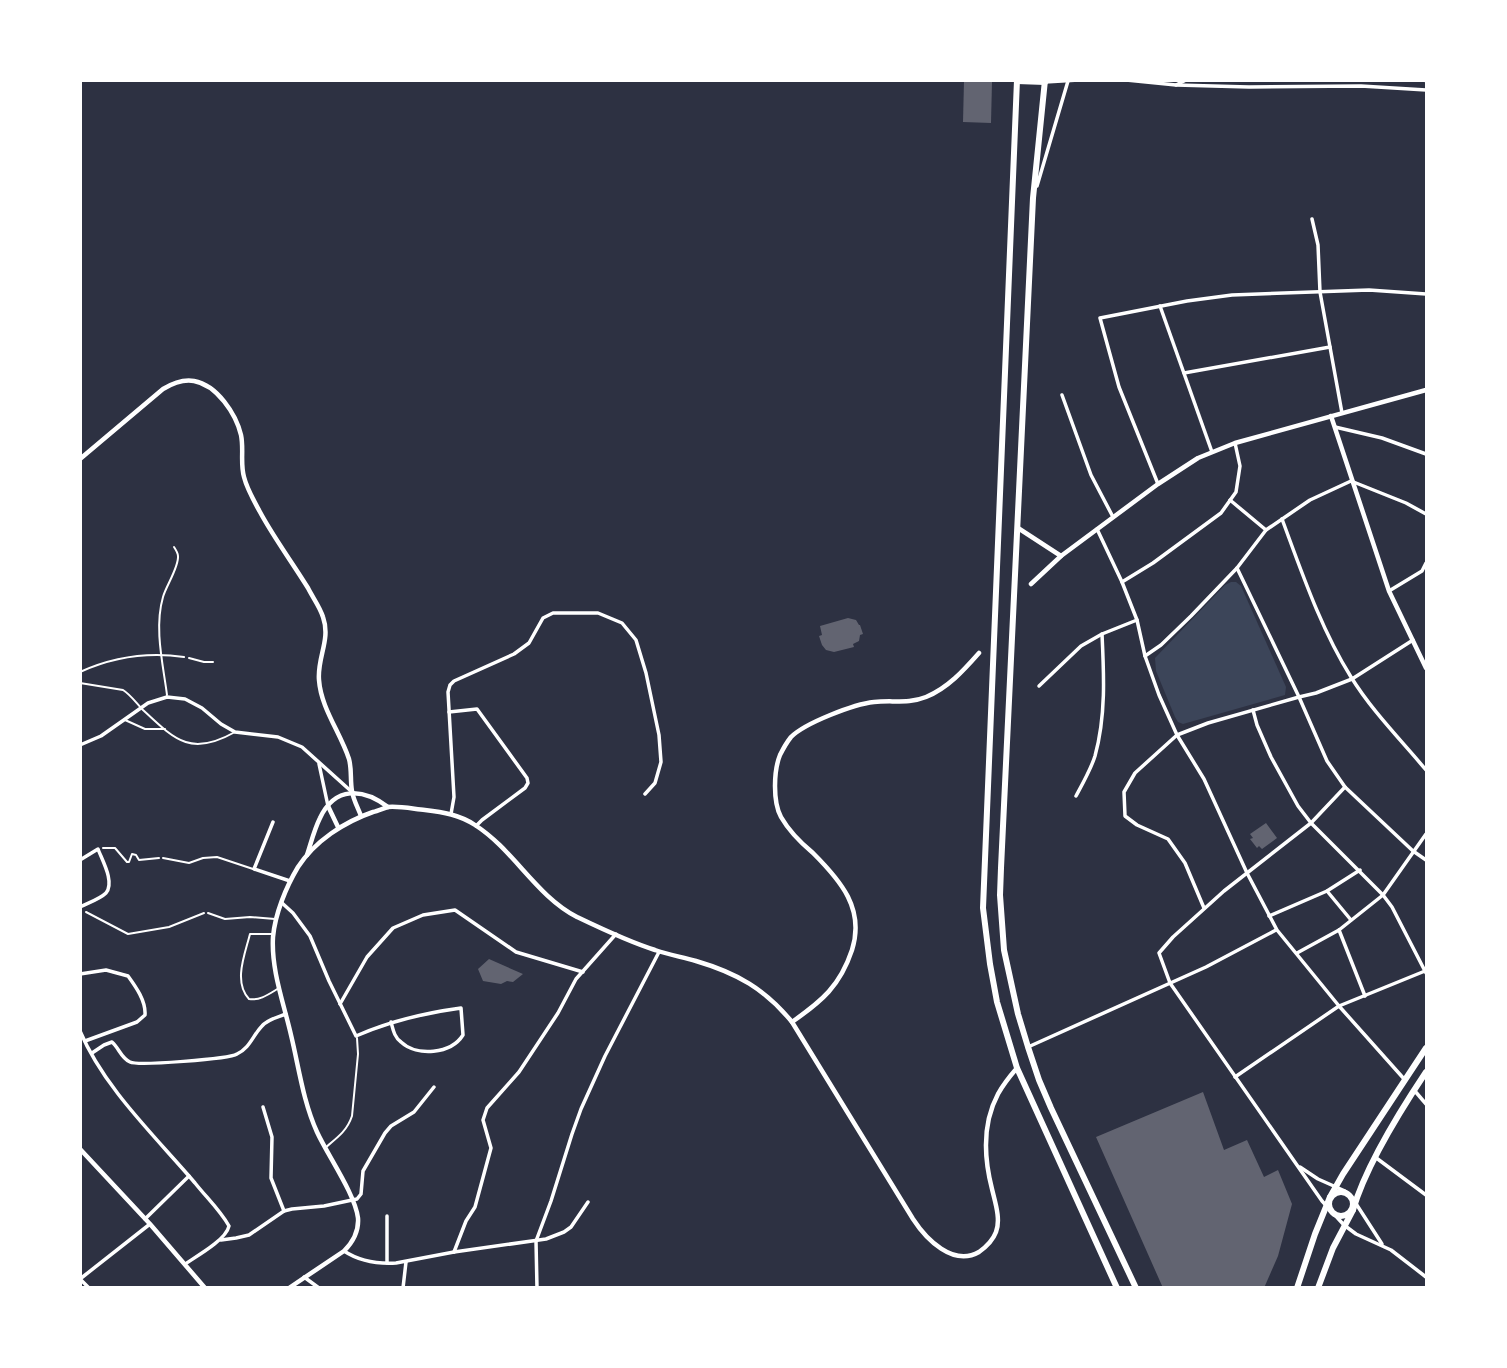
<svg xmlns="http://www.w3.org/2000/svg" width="1507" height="1368" font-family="Figtree,sans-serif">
	<rect width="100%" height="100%" fill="#2d3142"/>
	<!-- green -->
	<path fill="#3c4559" d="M1231,582H1236L1241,586L1286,687L1285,695L1183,724L1178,722L1175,717L1156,671L1155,658L1225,585Z"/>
	<!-- building -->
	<g fill="#626471">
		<path d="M964,81L992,82L991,123L963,122Z"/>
		<path d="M848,618L856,620L859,625H860L863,634L860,635L859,641L853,644L854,647L834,652L826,650L822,645L819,636L822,635L820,626Z"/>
		<path d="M1266,823L1277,838L1262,849L1259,846L1257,848L1250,839L1253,838L1250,834Z"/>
		<path d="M489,959L523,974L513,982L507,981L501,984L483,981L478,969Z"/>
		<path d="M1203,1092L1224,1150L1247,1140L1264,1177L1278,1170L1292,1204L1278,1256L1264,1288H1163L1096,1137Z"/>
	</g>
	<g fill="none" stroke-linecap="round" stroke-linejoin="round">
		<!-- path -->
		<g stroke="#fff" stroke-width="2">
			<path d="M189,658L204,662H213"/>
			<path d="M103,848H115L127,862H129L132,854L136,855L139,860L159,858"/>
			<path d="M86,912L128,934L169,927L204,913"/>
		</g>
		<!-- service -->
		<g stroke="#fff" stroke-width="2">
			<path d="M80,672C113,657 149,652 184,657"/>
			<path d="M80,683L123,690C131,695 136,703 143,710C175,740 191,757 235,732"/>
			<path d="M167,695C163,664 154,628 163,597C166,586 179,567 178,556C178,553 176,550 174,547"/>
			<path d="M125,720L145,729H165"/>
			<path d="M163,858L189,863L203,858L217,857L253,869"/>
			<path d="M208,913L225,919L250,917L275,919"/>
			<path d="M272,934H250C245,954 233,982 249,999C260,1001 269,994 279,988"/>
			<path d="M326,1147C337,1138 347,1131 352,1116L358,1054L357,1038"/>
		</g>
		<!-- minor -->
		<g stroke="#fff" stroke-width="3.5">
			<path d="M1126,80L1176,85L1186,80"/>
			<path d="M1426,80V81"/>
			<path d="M1045,82L1079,80"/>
			<path d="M1176,85L1249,87L1361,86L1426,90"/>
			<path d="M1037,186L1068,81"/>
			<path d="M1312,219L1318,245L1320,292L1342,413"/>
			<path d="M1160,306L1212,452"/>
			<path d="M1184,373L1330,347"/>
			<path d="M1062,395L1091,475L1113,517"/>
			<path d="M1335,427L1382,438L1426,454"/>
			<path d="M1158,484L1119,387L1100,318L1187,301L1232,295L1369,290L1426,294"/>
			<path d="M1230,500L1266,530"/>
			<path d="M1282,519C1302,573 1321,629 1351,677C1372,711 1401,740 1426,770"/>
			<path d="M1097,529L1122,582L1137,620L1145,656L1159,695L1177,735L1204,779L1247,873L1277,930L1339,1006L1405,1080"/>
			<path d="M1237,568L1299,697L1327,761L1345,787L1413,851L1426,860"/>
			<path d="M1122,582L1153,563L1221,513L1236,492L1240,466L1235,443"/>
			<path d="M1389,591L1422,571L1426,563"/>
			<path d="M1145,656L1161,645L1191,616L1237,568L1266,530L1310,500L1351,481L1406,503L1426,514"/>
			<path d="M1039,686L1081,646L1102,634L1137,620"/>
			<path d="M1253,710L1257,725L1271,757L1298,806L1311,823L1383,895L1392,907L1426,973"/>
			<path d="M449,712L477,709L527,778L528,783L525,788L482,820L476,826"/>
			<path d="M80,745L101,736L148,703L167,697L185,699L202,708L221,724L235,732L278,737L302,747L352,792"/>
			<path d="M319,764L328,806"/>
			<path d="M1345,787L1311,823L1224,891L1173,937L1159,953L1170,983L1322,1201L1344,1225L1356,1234L1391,1250L1426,1277"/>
			<path d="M1076,796C1083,783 1091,769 1095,756C1106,716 1104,675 1102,634"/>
			<path d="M451,814L454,797L448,692L450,685L454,681L514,654L529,643L543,618L553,613H598L622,623L636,640L646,673L659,735L661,762L655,783L645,794"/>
			<path d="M273,822L254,869L290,881"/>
			<path d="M80,860L98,849C102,860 115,882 106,893C100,899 88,903 80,907"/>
			<path d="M1327,891L1351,920"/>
			<path d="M282,903L293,913L310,936L329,981L356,1036C390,1021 424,1013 461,1008L463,1035C451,1054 417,1057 401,1042C394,1037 393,1029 391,1022"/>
			<path d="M1204,908L1185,863L1168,839L1137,825L1125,816L1124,792L1135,773L1177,735L1208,723L1299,697L1316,693L1352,679L1413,640"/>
			<path d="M1269,916L1327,891L1360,870"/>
			<path d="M1339,930L1365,996"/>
			<path d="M1297,953L1339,930L1383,895L1426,834"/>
			<path d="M80,974L106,970L128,976C136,987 146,1001 145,1015L137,1022L85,1041"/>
			<path d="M340,1004L367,957L393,928L423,915L455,910L516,952L583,972"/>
			<path d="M80,1031C104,1088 155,1136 195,1183C206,1197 220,1210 229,1226C226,1240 197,1256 185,1264"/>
			<path d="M1028,1047L1206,967L1276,930"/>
			<path d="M92,1053L104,1045L112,1042C119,1048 121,1058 130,1062C138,1066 229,1059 237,1054C250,1048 253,1035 262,1026C268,1019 278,1017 286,1014"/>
			<path d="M1235,1077L1339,1006L1425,971"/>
			<path d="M1414,1090L1426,1104"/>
			<path d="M263,1107L272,1137L271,1178L284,1211"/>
			<path d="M1375,1157L1426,1195"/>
			<path d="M1300,1167L1318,1179L1345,1191"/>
			<path d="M1353,1199L1382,1244"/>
			<path d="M145,1219L189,1176"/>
			<path d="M221,1240L236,1238L249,1235L284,1211L292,1209L324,1206L357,1199L361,1194L363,1171L385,1133L391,1126L414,1112L434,1087"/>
			<path d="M344,1251C359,1261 377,1264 396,1263L454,1252L546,1239L564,1232L571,1227L588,1202"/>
			<path d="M454,1252L466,1221L475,1207L491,1148L483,1120L487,1108L519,1072L558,1013L576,979L616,934"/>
			<path d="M387,1263V1216"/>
			<path d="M304,1277L319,1288"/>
			<path d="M80,1279L150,1224"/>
			<path d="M80,1279L89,1288"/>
			<path d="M403,1288L406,1262"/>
			<path d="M537,1288L536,1241L551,1201L572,1134L581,1109L605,1056L659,952"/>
		</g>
		<!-- tertiary -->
		<g stroke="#fff" stroke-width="4.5">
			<path d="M1331,416L1389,591L1426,668"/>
			<path d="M80,459L163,389C173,383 183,379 194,381C217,385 236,414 241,435C244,449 240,463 244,477C247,489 254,501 260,512C274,538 292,562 308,588C313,598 320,607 323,617C331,640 317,657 319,680C321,708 340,732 349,759C352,770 350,780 352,791C353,799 358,808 361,816"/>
			<path d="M1018,528L1061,556"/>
			<path d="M1031,584L1061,556L1158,484L1198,458L1235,443L1426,390"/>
			<path d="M328,806L338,827"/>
			<path d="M307,855C311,843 314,830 320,818C335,786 363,788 388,807"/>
			<path d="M792,1022C822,1001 840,986 852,950C865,909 841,881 813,853C801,843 789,831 781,817C776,808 775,797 775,786C775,776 776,765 780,755C783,749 787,742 791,737C805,723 854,704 874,702C891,700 909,704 926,697C948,688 964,670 979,653"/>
			<path d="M80,1149L150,1224L205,1288"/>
			<path d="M289,1288L344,1251C353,1242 359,1232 358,1218C355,1194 328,1156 317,1132C303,1101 299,1068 291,1035C284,1004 271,970 273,937C275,914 286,887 298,867C315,841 344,822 373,812C378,811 384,808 388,807C400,806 414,809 425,810C443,812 460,815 475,825C514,850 536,896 577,917C602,929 629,942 655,950C669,955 683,957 696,961C737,973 765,989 792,1022L913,1219C926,1239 953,1267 979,1252C986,1247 993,1240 996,1232C1001,1219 995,1202 992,1189C984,1158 982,1124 998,1094C1003,1085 1010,1076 1017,1068"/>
		</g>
		<!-- primary -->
		<g stroke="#fff" stroke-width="6">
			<circle cx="1341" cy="1204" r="12"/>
			<path d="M1330,1197L1343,1174L1426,1048"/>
			<path d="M1353,1210C1366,1165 1400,1111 1426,1072"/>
		</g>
		<!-- trunk -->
		<g stroke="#fff" stroke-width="6">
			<path d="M1017,80L983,908L990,964L997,1002L1017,1068L1117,1288"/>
			<path d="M1045,80L1033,198L1001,868L1000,895L1004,950L1018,1014L1028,1047L1039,1080L1051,1108L1136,1288"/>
			<path d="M1017,81L1045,82"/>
			<path d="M1297,1288L1315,1234L1330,1197"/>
			<path d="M1318,1288L1333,1248L1353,1210"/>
		</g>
	</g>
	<!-- border -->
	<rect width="1507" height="1368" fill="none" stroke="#ffffff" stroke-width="164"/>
</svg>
